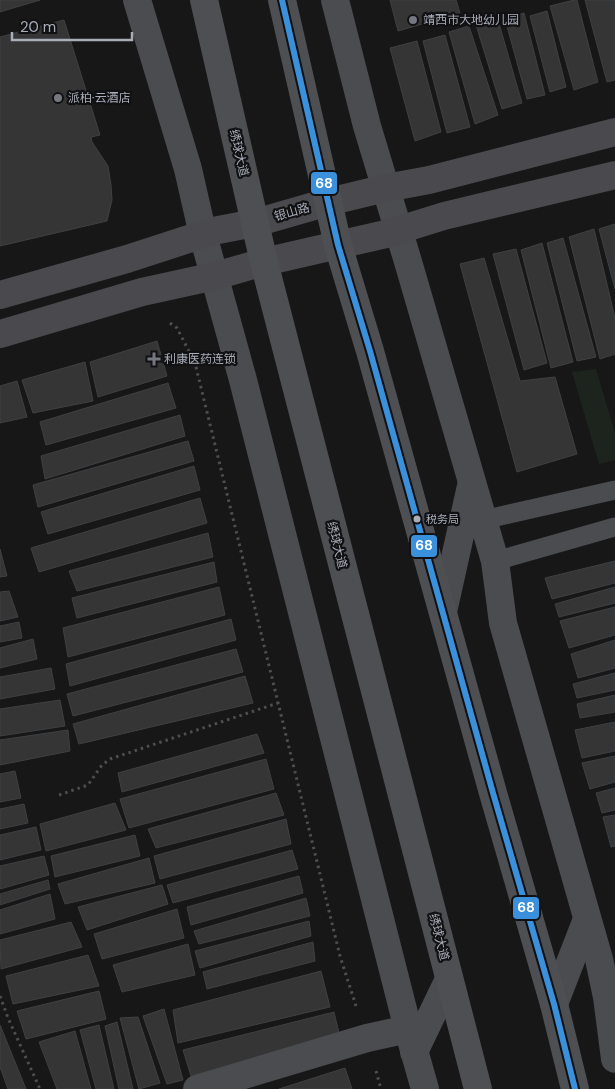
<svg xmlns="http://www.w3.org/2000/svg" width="615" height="1089" font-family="'DM Sans','Noto Sans SC',sans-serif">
	<rect width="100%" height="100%" fill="#171717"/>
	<!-- green -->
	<path fill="#1d241e" d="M596,369L615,433V460L599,464L572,372Z"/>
	<!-- building -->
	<g fill="#353536" stroke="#3f4043">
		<path d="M0,0H40L0,12Z"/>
		<path d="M390,0H456L460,13L398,31Z"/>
		<path d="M574,0H577L598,82L574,90L550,6Z"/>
		<path d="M585,0H615V80L607,82Z"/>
		<path d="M547,11L566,87L550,92L530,16Z"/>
		<path d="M524,13L545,95L527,99L505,19Z"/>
		<path d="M64,20L100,135L91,137L92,142L108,166L111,185L112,200L107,221L0,246V37Z"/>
		<path d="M498,20L522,103L502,109L476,25Z"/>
		<path d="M469,26L498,115L475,124L449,32Z"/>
		<path d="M445,35L470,127L447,133L423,41Z"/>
		<path d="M417,41L441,132L415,141L390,48Z"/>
		<path d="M615,224V289L599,229Z"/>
		<path d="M594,229L615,318V354L600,359L569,237Z"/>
		<path d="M563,238L596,357L577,361L547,243Z"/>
		<path d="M542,243L573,362L551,368L521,250Z"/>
		<path d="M516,249L547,363L524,370L493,254Z"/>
		<path d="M484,258L520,381L555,377L577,454L517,472L460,264Z"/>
		<path d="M157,341L167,376L98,397L90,362Z"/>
		<path d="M85,362L93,401L33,413L22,380Z"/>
		<path d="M17,381L27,417L0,423V386Z"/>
		<path d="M168,383L176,408L46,445L40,422Z"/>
		<path d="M180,415L185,436L45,479L41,456Z"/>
		<path d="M188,441L194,461L38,507L33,485Z"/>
		<path d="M194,466L200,490L48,534L41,512Z"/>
		<path d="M200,498L207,523L39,572L31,548Z"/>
		<path d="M208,533L213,557L77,591L69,571Z"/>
		<path d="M0,549L7,576L0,577Z"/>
		<path d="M615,561V583L552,599L545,578Z"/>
		<path d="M214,562L217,582L77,618L72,598Z"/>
		<path d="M219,587L225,615L68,657L63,628Z"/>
		<path d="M615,587V603L559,617L555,604Z"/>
		<path d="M9,591L18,617L0,621V592Z"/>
		<path d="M615,607V635L569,648L560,621Z"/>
		<path d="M231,619L236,640L70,686L66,664Z"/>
		<path d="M19,622L22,638L0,642V626Z"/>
		<path d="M33,639L37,659L0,668V648Z"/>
		<path d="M615,640V668L578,678L571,654Z"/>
		<path d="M236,649L243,672L73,716L67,694Z"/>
		<path d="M51,668L55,689L0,699V677Z"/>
		<path d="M615,673V690L577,698L573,684Z"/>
		<path d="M245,676L253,703L79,744L73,724Z"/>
		<path d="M615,695V712L580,718L577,704Z"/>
		<path d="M60,700L65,726L0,736V709Z"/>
		<path d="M615,722V751L582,758L575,730Z"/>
		<path d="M68,730L70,751L0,765V740Z"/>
		<path d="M257,734L264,753L122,792L118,773Z"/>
		<path d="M615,756V782L590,789L582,763Z"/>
		<path d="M266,759L274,789L129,828L120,799Z"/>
		<path d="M15,771L21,798L0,802V774Z"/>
		<path d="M615,788V810L602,813L596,793Z"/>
		<path d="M276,793L284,815L156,848L148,829Z"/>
		<path d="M115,803L126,830L46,851L40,824Z"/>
		<path d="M24,804L28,823L0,829V809Z"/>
		<path d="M615,815V846L611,847L603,817Z"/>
		<path d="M286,819L291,844L160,879L154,856Z"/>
		<path d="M36,827L41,850L0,860V835Z"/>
		<path d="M135,835L140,856L55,877L51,856Z"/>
		<path d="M292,850L298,869L173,903L167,885Z"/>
		<path d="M44,856L49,875L0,889V866Z"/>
		<path d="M149,858L155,883L65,904L58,884Z"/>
		<path d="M299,876L303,893L191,925L187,907Z"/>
		<path d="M48,880L50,889L0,905V894Z"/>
		<path d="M162,885L168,904L87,930L78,907Z"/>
		<path d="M50,894L55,919L0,934V910Z"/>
		<path d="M306,898L310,916L199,944L194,931Z"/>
		<path d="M177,909L184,938L102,959L94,934Z"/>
		<path d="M309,921L311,936L200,968L195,951Z"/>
		<path d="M71,922L82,947L1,969L0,940Z"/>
		<path d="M313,942L315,961L207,989L203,972Z"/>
		<path d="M188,944L195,975L122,992L113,965Z"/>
		<path d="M88,955L99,986L13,1004L6,976Z"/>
		<path d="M321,971L330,1007L178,1043L173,1010Z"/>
		<path d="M99,991L106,1019L26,1039L17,1011Z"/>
		<path d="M164,1009L183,1080L167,1084L143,1016Z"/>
		<path d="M334,1012L339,1033L191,1076L183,1050Z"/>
		<path d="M138,1017L160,1083L139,1089L120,1018Z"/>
		<path d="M117,1022L133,1089H119L105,1026Z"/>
		<path d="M0,1025L26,1089H8L0,1067Z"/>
		<path d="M99,1025L114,1089H96L80,1030Z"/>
		<path d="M75,1031L91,1089H57L39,1042Z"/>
		<path d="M345,1068L352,1089H279Z"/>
	</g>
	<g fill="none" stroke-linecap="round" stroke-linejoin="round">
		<!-- path -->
		<g stroke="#4d4e52" stroke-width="3" stroke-dasharray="2.5 4" stroke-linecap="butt">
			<path d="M170,323L177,328L195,363L340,956L356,1006"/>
			<path d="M59,795L88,785L102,765L110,759L278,703"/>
			<path d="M0,996L8,1018L40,1089"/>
			<path d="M376,1071L381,1089"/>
		</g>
		<!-- lane -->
		<g stroke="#4b4c50" stroke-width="19">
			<path d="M483,520L615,490"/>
			<path d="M495,561L615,527"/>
		</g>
		<!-- street -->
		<g stroke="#4b4c50" stroke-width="28">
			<path d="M137,0L188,169L203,235L243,380L408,1029L425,1089"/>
			<path d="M335,0L367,126L409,265L495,561L503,623L599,959L607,997L615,1059"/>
			<path d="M443,612L471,486"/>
			<path d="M554,1004L587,919"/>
			<path d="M414,1052L449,979"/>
			<path d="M197,1089L367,1038L408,1029"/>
		</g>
		<!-- secondary -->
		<g stroke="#4a4a4e" stroke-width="28">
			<path d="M0,295L127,259L213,231L255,223L328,202L386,188L429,180L615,132"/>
			<path d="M0,334L142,292L215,276L264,262L386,234L444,216L615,175"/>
		</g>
		<!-- primary -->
		<g stroke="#4d4f52" stroke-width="28">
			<path d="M204,0L255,223L264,262L478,1089"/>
			<path d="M282,0L338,245L370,351L493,793L554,1004L575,1089"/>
		</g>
		<defs>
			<path id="bus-1" d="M282,0L338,245L370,351L493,793L554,1004L575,1089"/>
		</defs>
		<!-- bus-1 casing -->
		<use href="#bus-1" stroke="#111113" stroke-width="10"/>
		<!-- bus-1 -->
		<use href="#bus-1" stroke="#3a90db" stroke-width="6"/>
	</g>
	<!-- markers -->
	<g fill="#757880" stroke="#111113" stroke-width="2">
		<circle cx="413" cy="20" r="5"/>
		<circle cx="58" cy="98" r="5"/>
		<path d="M151.5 351.5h5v5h5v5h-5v5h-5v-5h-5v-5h5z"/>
	</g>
	<circle fill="#a8adb8" stroke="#111113" stroke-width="2" cx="417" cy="519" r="4.5"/>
	<g text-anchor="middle" stroke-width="4.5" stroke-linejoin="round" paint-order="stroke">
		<!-- bus labels -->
		<g font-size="11" fill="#a8adb8" stroke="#111113" text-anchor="start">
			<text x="426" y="523">税务局</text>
		</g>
		<!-- poi labels -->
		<g font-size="12" fill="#a8adb8" stroke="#111113" text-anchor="start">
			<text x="423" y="24">靖西市大地幼儿园</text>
			<text x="68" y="102">派柏·云酒店</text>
			<text x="164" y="363">利康医药连锁</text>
		</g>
		<!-- street labels -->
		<g font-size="12" fill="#a8adb8" stroke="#111113">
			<text transform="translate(239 153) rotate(77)" y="4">绣球大道</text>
			<text transform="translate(292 212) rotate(-16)" y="4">银山路</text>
			<text transform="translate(337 545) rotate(76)" y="4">绣球大道</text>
			<text transform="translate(439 937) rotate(76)" y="4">绣球大道</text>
		</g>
	</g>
	<g stroke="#111113" stroke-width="2">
		<rect x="310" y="171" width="28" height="24" rx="5" fill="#3a90db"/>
		<rect x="410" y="534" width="28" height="24" rx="5" fill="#3a90db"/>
		<rect x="512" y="896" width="28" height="24" rx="5" fill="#3a90db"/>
	</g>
	<g font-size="14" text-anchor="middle" font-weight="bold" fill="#fff">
		<text x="324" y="188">68</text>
		<text x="424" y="550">68</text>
		<text x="526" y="912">68</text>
	</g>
	<!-- scale -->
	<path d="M12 32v8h120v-8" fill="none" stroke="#a8adb8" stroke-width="2.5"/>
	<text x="20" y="32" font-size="15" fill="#a8adb8" stroke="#111113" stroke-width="4" paint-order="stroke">20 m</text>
</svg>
